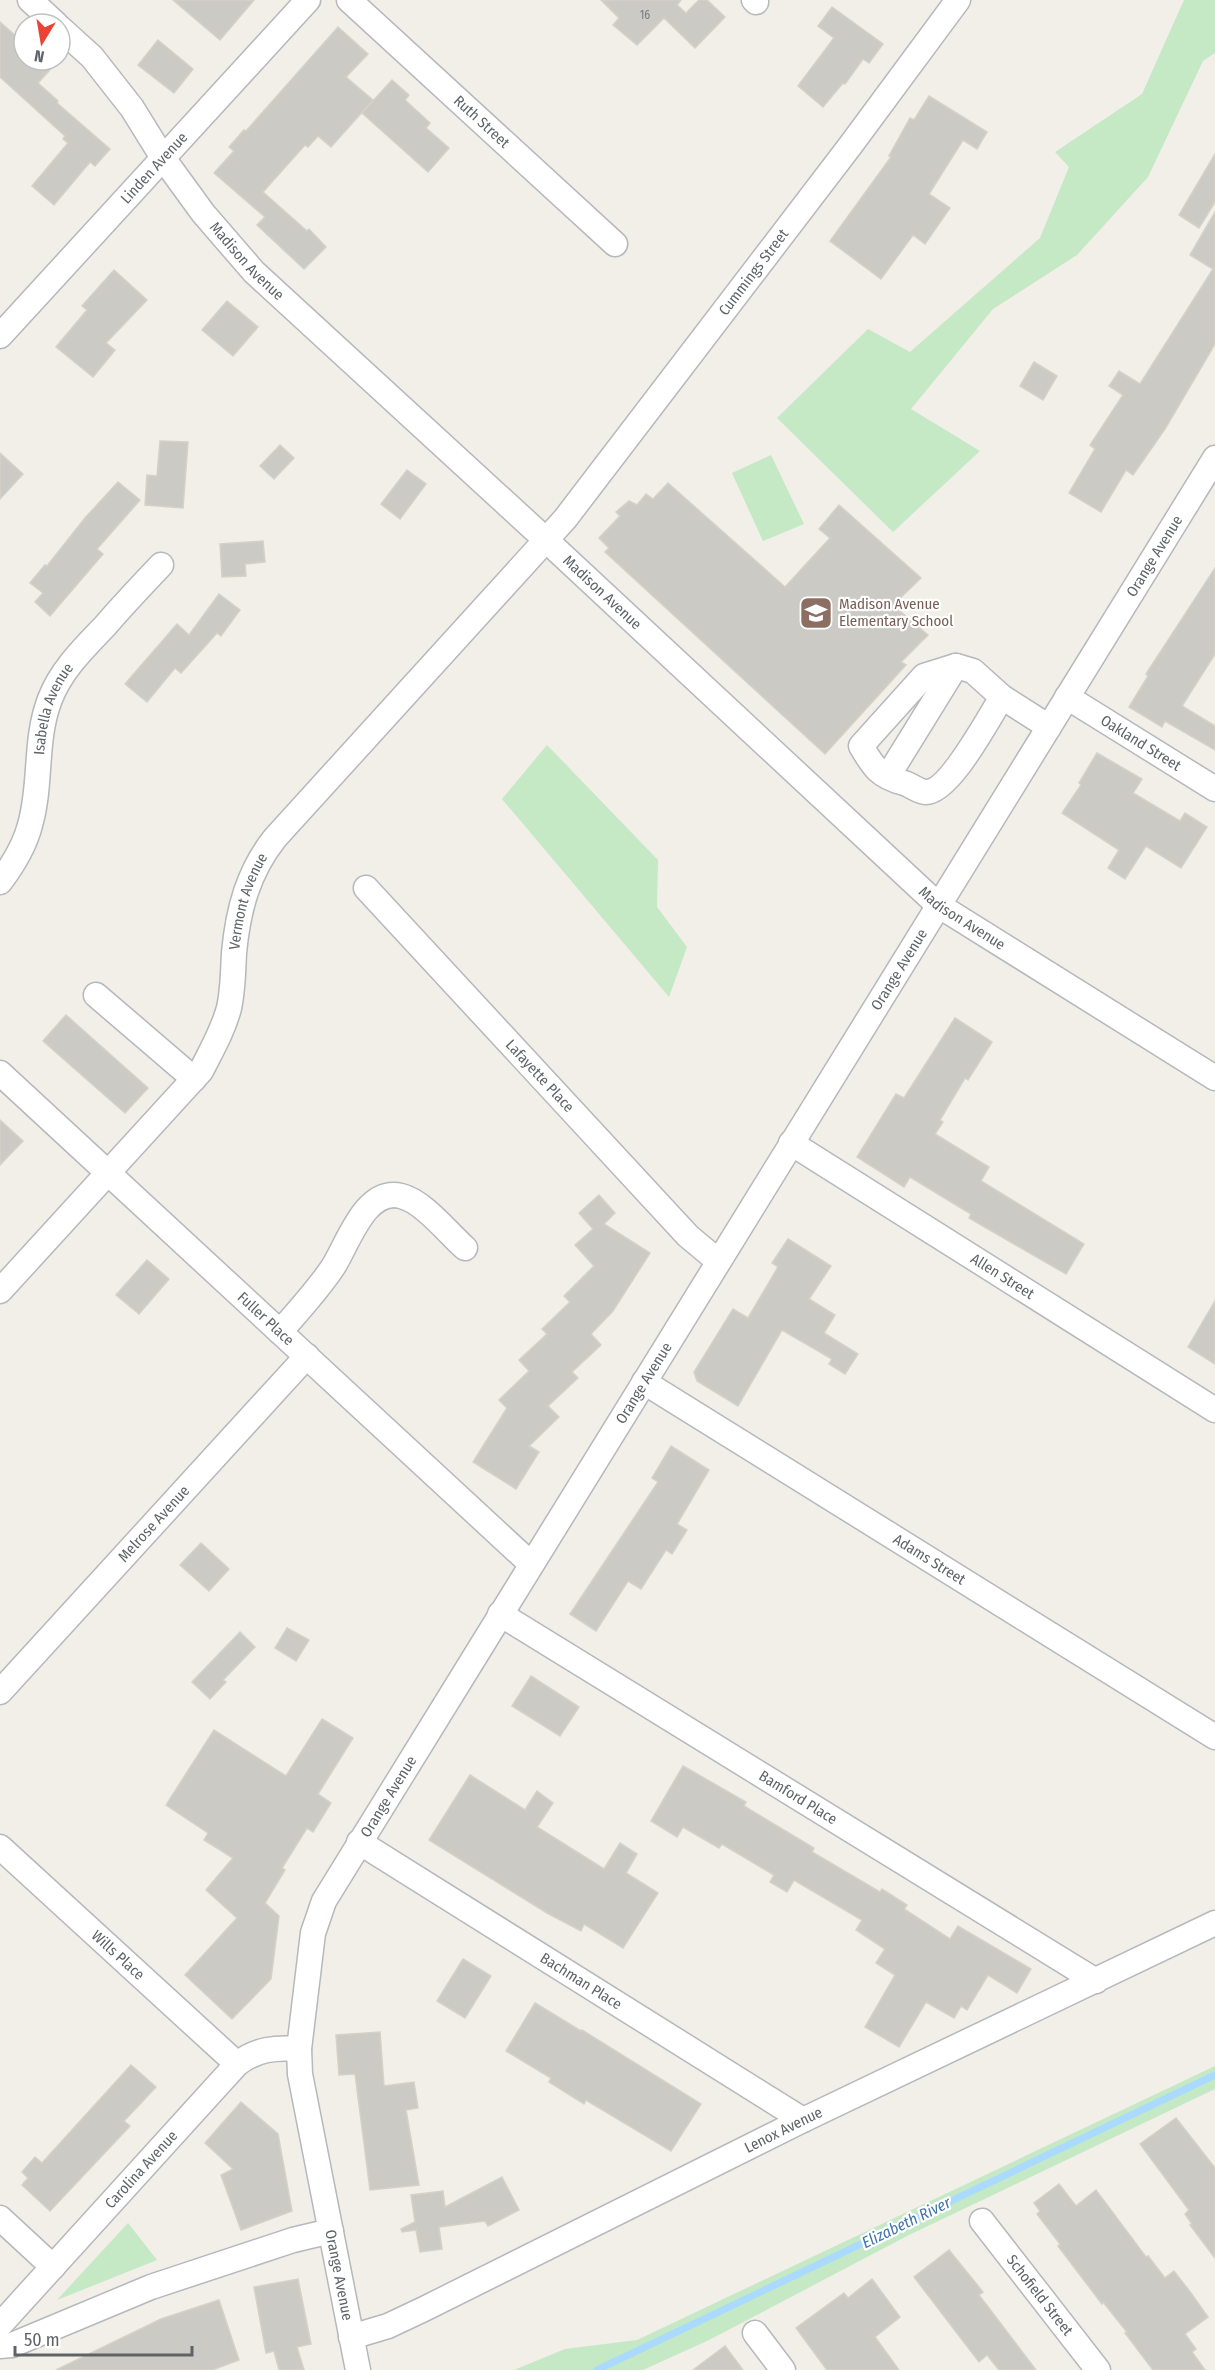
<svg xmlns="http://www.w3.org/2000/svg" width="1215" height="2370" font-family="'Fira Sans Condensed',sans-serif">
	<rect width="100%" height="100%" fill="#f1efe8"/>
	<!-- green -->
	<g fill="#c5e8c5">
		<path d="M1184,0H1215V53L1203,61L1148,177L1077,255L993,309L911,409L980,451L893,532L777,418L868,329L910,352L1040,238L1069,167L1055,152L1142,94Z"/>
		<path d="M771,455L804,524L763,541L732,473Z"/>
		<path d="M547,745L658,860L657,907L687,947L669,997L502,799Z"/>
		<path d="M1215,2066V2089L909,2235L709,2340L643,2370H514L565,2349L637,2340Z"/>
		<path d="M128,2223L157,2260L57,2300Z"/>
	</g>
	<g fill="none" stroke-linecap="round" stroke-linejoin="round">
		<!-- stream -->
		<path stroke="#aadaff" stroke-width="7" d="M597,2370L1215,2075"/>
	</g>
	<!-- building -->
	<g fill="#cccac5" stroke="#d6d1c6" stroke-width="1.5">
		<path d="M173,0H254L220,40Z"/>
		<path d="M601,0H681L677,5L686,13L699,0H707L725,17L695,48L664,18L637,45L613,25L619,18Z"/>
		<path d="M832,7L883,44L869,63L863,59L845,84L843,83L823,107L798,86L834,38L818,26Z"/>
		<path d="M0,22L24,43V60H59L38,83L58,101L57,103L110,149L95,166L90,162L54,205L32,186L68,143L63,139L65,136L0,77Z"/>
		<path d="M338,27L368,54L346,77L373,100L331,147L318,136L308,147L305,145L263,192L307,231L309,229L326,247L304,269L257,225L265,217L214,173L234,151L229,147L244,130L246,131Z"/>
		<path d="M158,40L193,69L174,93L138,65Z"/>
		<path d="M392,80L409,95L405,100L430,123L426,128L449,148L428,172L362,113Z"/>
		<path d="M929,96L987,132L977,149L963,140L929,194L950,208L925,244L913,235L881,279L830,241L891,157L889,156L910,118L914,120Z"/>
		<path d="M1215,154V202L1199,228L1179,215Z"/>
		<path d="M1215,212V344L1165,429L1133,475L1126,470L1101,512L1069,493L1095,449L1090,445L1123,395L1109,386L1119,371L1140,384L1213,269L1190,255Z"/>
		<path d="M114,270L147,300L106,343L115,350L93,377L56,347L87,310L82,306Z"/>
		<path d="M227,301L258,327L233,356L202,330Z"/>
		<path d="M1034,362L1057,376L1043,400L1020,386Z"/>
		<path d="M160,441L188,442L183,508L145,505L147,475L157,476Z"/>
		<path d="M280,445L294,458L274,479L260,466Z"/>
		<path d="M0,453L23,474L0,499Z"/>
		<path d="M407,470L426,484L400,519L381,504Z"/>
		<path d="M118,482L140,500L97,549L103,554L50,616L35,602L43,593L30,583L45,565L47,566L85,518Z"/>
		<path d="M668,483L785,587L830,538L819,529L839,505L921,578L893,605L928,635L901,662L906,665L825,754L605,552L609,548L599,538L620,516L616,512L629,501L637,505L646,494L653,499Z"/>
		<path d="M263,541L265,562L245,564L246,576L222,577L220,544Z"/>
		<path d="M1215,568V654L1182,706L1215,726V750L1165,721L1162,727L1129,707L1148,676L1146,674Z"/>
		<path d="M219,594L240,610L221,636L217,633L181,673L175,668L147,702L125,684L177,624L189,635Z"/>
		<path d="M1097,753L1142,779L1133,793L1180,821L1185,813L1207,827L1181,868L1146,846L1125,879L1108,868L1119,850L1062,813L1081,785L1079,783Z"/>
		<path d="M66,1015L148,1088L125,1113L43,1041Z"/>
		<path d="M955,1018L992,1042L968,1080L965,1078L940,1120L943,1122L935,1134L989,1167L981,1181L1084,1244L1066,1274L969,1218L971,1214L910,1177L904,1187L857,1157L896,1094L904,1098Z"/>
		<path d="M0,1120L23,1141L0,1165Z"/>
		<path d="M599,1195L615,1213L604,1224L650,1253L613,1311L591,1334L601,1345L572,1372L578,1378L548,1406L559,1417L529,1446L539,1452L516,1489L473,1462L507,1408L499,1400L529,1371L519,1360L547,1334L542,1329L570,1302L564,1296L594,1266L575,1245L593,1229L579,1213Z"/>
		<path d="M788,1239L831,1266L809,1299L835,1315L824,1333L858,1354L845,1374L829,1364L832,1359L782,1330L738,1406L697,1381L694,1372L733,1309L748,1318L778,1267L772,1263Z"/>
		<path d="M147,1260L169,1279L139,1314L116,1295Z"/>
		<path d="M1215,1301V1364L1188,1347Z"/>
		<path d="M671,1446L709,1470L677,1524L687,1530L672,1554L666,1550L641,1589L628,1581L596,1631L570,1614L658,1482L652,1478Z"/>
		<path d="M201,1543L229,1569L209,1591L180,1565Z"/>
		<path d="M287,1628L309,1640L296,1661L275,1648Z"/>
		<path d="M240,1632L255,1647L223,1680L226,1682L210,1699L192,1682Z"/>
		<path d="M531,1676L579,1707L560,1736L512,1706Z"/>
		<path d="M322,1719L353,1738L318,1794L331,1803L313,1832L307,1828L282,1868L285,1870L265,1903L279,1916L271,1979L232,2019L185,1975L237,1918L206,1890L233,1858L204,1840L208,1833L166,1805L214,1730L286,1776Z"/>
		<path d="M683,1766L746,1802L744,1806L814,1848L812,1852L880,1892L882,1889L907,1905L904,1909L950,1939L958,1926L1031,1969L1017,1993L988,1975L967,2010L961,2006L954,2018L926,2002L899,2047L865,2027L895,1975L876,1963L885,1949L856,1930L862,1920L794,1880L787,1892L770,1882L774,1875L722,1844L719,1848L683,1827L677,1837L651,1821Z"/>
		<path d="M470,1775L525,1810L537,1791L553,1803L537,1827L604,1869L620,1843L637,1854L626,1873L658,1893L623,1948L584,1924L581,1931L547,1913L429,1840Z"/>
		<path d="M463,1959L491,1976L465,2018L437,2001Z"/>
		<path d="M535,2003L581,2031L582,2030L701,2104L671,2151L586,2100L584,2104L549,2082L551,2078L506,2051Z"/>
		<path d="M380,2032L384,2086L414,2082L418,2108L406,2110L419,2185L370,2190L355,2074L339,2075L336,2035Z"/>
		<path d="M131,2065L156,2087L124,2121L130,2126L50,2211L22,2185L28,2178L22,2172L35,2157L42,2163Z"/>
		<path d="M241,2102L278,2134L292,2211L241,2230L221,2175L233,2169L205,2143Z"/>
		<path d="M1176,2118L1215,2168V2258L1190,2225L1192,2224L1185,2214L1189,2210L1140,2144Z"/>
		<path d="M502,2177L519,2210L488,2226L485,2221L439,2227L442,2249L420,2252L416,2230L402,2232L401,2229L415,2222L411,2195L443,2191L445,2207Z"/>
		<path d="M1059,2184L1076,2206L1096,2190L1146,2257L1148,2256L1165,2278L1174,2271L1191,2293L1208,2317L1185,2334L1196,2349L1192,2352L1205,2370H1153L1125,2333L1127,2332L1103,2302L1102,2304L1058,2246L1060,2244L1037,2214L1040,2211L1034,2203Z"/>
		<path d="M949,2250L983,2292L979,2295L1036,2370H999L987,2355L979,2362L914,2277Z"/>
		<path d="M298,2279L311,2344L297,2347L304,2370H279L274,2351L266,2353L254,2287Z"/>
		<path d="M872,2279L900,2317L875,2337L899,2370H827L796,2328L844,2293L848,2298Z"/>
		<path d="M219,2300L239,2360L212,2370H56L161,2319Z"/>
		<path d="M725,2346L743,2370H693Z"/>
	</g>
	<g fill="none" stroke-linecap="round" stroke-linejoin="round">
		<defs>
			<g id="minor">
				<path d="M30,0L56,24"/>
				<path id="s1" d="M349,0L615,244"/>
				<path d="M754,0L756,2"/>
				<path id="s2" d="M60,28L92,57L132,108L163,158L203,213L254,272L546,540L938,905L1215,1078"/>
				<path id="s3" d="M0,336L308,0"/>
				<path d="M1002,697C989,717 950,792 926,792C919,792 911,785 904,783C879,776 874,768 861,746L924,676L956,666L973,671L1002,697L1049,727"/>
				<path id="s4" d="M1067,697L1215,789"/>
				<path d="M888,776L956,666"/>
				<path id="s5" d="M0,882C12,866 25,845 30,825C42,784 34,740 50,699C61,670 84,648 105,626C123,605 142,585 161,565"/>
				<path id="s6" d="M366,888L688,1236L718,1261"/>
				<path d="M96,995L194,1079"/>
				<path id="s7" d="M0,1073L531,1564"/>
				<path id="s8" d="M791,1143L1215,1410"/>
				<path id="s9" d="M0,1291L201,1071C211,1051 223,1031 229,1008C233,990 233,972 234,953C238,910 248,872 275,838L565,519L850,146L958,0"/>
				<path d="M280,1332C298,1311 318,1290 333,1267C348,1244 365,1187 401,1196C423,1201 448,1233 465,1248"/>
				<path id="s10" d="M644,1382L1215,1737"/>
				<path id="s11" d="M500,1614L1096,1981"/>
				<path id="s12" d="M0,1692L307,1356"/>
				<path id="s13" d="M359,1842L803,2120"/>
				<path id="s14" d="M0,1847L237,2064"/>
				<path d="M0,2218L53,2267"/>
				<path id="s15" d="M982,2221L1098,2370"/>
				<path id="s16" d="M0,2325L237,2064C256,2049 276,2047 299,2049"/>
				<path d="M755,2333L783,2370"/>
				<path id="s17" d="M351,2337L388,2326L424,2309L803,2120L1215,1923"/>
				<path d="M0,2346L12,2345L151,2287L293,2240L331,2231"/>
				<path id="s18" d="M358,2370L300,2074L299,2049L313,1933L324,1901L1215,458"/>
			</g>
		</defs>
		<!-- minor casing -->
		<use href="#minor" stroke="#b5b8bc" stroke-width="27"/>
		<!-- minor -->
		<use href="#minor" stroke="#fff" stroke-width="24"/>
	</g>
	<!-- icons -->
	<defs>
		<symbol id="school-square" viewBox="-11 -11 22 22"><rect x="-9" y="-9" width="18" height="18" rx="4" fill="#8d6e63" stroke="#fff"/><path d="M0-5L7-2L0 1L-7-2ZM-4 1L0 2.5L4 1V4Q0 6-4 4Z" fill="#fff"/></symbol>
	</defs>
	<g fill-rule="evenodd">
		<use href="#school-square" x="797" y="594" width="38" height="38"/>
	</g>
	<g text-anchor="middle" stroke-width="4.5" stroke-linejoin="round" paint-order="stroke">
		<!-- number labels -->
		<g font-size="12" fill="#7a7d7f">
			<text x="645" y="19">16</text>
		</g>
		<!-- street labels -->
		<g font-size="15" fill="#5f6368" stroke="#fff">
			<text dy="5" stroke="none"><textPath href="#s1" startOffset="180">Ruth Street</textPath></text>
			<text dy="5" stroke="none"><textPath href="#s3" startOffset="228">Linden Avenue</textPath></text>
			<text dy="5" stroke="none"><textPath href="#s2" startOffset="300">Madison Avenue</textPath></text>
			<text dy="5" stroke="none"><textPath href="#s9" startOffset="1288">Cummings Street</textPath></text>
			<text dy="5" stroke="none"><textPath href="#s18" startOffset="2058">Orange Avenue</textPath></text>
			<text dy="5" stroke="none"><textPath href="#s2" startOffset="786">Madison Avenue</textPath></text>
			<text dy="5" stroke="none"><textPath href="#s5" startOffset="184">Isabella Avenue</textPath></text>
			<text dy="5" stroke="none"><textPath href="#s4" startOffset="87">Oakland Street</textPath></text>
			<text dy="5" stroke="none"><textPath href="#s9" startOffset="476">Vermont Avenue</textPath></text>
			<text dy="5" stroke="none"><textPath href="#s2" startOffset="1272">Madison Avenue</textPath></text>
			<text dy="5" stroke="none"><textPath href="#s18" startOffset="1572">Orange Avenue</textPath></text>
			<text dy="5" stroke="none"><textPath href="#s6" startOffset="256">Lafayette Place</textPath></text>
			<text dy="5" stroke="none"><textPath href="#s8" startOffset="250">Allen Street</textPath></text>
			<text dy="5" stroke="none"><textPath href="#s7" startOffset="362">Fuller Place</textPath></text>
			<text dy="5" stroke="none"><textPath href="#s18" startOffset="1086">Orange Avenue</textPath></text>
			<text dy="5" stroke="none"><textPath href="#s12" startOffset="228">Melrose Avenue</textPath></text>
			<text dy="5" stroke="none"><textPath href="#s10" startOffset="336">Adams Street</textPath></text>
			<text dy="5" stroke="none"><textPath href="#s18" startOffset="600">Orange Avenue</textPath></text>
			<text dy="5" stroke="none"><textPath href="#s11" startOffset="350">Bamford Place</textPath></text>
			<text dy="5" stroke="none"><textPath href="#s14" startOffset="160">Wills Place</textPath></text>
			<text dy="5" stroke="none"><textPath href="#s13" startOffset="262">Bachman Place</textPath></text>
			<text dy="5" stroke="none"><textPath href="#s17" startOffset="480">Lenox Avenue</textPath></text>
			<text dy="5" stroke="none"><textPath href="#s16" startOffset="210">Carolina Avenue</textPath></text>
			<text transform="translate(339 2275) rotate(79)" y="5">Orange Avenue</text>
			<text dy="5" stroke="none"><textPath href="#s15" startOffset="94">Schofield Street</textPath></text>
		</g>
		<!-- education labels -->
		<g font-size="15" fill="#785e54" stroke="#fff" text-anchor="start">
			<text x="839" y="609">Madison Avenue<tspan x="839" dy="17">Elementary School</tspan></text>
		</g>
		<!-- water labels -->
		<g font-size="16" font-style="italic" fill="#4174aa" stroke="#fff">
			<text transform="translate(906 2222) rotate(-26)" y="6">Elizabeth River</text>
		</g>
	</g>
	<!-- north arrow -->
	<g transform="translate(42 42) rotate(191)"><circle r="28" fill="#ffffff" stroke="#bfc1c3" stroke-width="1.5"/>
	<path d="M0-4.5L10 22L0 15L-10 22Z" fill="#ea4335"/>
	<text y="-9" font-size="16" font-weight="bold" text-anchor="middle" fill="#5f6368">N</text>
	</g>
	<!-- scale -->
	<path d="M15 2346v9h177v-9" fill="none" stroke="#5f6368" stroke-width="3"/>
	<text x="24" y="2346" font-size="18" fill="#5f6368" stroke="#ffffff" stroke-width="4.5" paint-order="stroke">50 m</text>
</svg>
